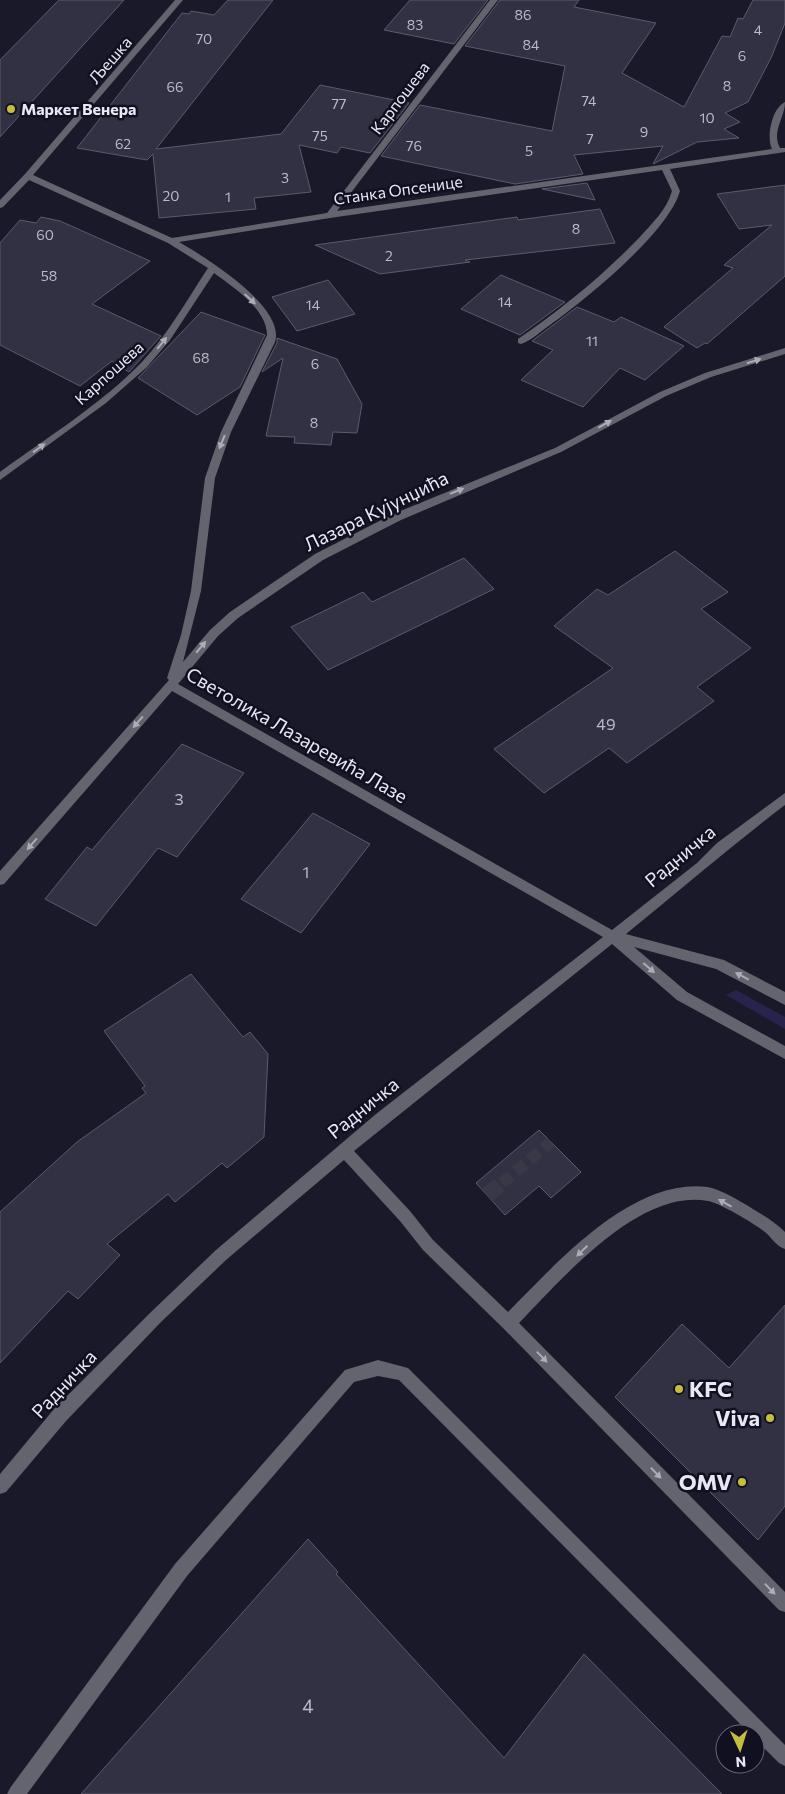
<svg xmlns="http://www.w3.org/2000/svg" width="785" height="1794" font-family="Commissioner,sans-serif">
	<rect width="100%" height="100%" fill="#1a1929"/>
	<!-- green -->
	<path fill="#28234b" d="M736,990L785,1017V1029L726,995Z"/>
	<!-- building -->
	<g fill="#323143" stroke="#5b5a6e">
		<path d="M59,0H124L0,137V60Z"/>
		<path d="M228,0H273L156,149L281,134L320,85L409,103L370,153L341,147L337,153L299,145L311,192L254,198L256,209L159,218L153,154L147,160L77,148L182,13L189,14L191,11L214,15Z"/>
		<path d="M410,0H488L454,44L384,30Z"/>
		<path d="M500,0H579L574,7L656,23L622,73L684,107L722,36L730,37L738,18L743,19L753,0H785V23L771,58L748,102L725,113L740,122L724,129L739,138L697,142L653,164L663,146L574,155L583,174L515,184L381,156L420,105L552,131L565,66L465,46Z"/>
		<path d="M587,183L595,200L542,189Z"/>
		<path d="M785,185V276L707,344L705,343L697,348L664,327L733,268L724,265L772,225L739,229L717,194Z"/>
		<path d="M600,209L615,243L465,260L470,262L380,274L315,245L517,217L518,220Z"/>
		<path d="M41,217L60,221L150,261L92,304L161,336L129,372L112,361L80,386L0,345V243L20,220L36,223Z"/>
		<path d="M501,275L565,302L520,335L461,309Z"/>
		<path d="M328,280L355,314L297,331L272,297Z"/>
		<path d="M577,307L614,322L621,317L684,346L645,380L620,368L583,407L521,380L553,350L532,341Z"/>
		<path d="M201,312L265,335L240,387L197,415L138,378Z"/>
		<path d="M277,338L337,359L362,404L357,433L333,432L331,445L294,443L295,437L266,436L283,358L262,372L277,343Z"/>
		<path d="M675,551L728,592L701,609L751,648L697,687L714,701L627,763L609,748L544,793L494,749L613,668L554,626L597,589L608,595Z"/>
		<path d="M464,558L494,589L328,670L291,627L363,592L372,602Z"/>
		<path d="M182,744L244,773L177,857L158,848L96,926L45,899L87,847L92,850Z"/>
		<path d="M313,813L370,844L301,933L241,899Z"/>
		<path d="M191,974L243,1037L250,1032L268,1054L264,1137L227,1168L222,1163L175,1202L168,1194L107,1244L120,1255L78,1299L68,1291L0,1363V1212L77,1142L146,1093L142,1088L145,1086L104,1031Z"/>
		<path d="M539,1130L581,1172L551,1198L539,1186L505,1215L476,1183Z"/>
		<path d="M785,1305V1506L758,1540L615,1397L682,1324L729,1368Z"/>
		<path d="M308,1539L338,1572L336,1574L504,1758L584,1654L722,1794H81Z"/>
	</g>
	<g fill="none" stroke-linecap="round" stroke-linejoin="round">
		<!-- minor-tunnel-far1 -->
		<path stroke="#393847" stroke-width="12" stroke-dasharray="12 6" stroke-linecap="butt" d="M502,1183L551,1142"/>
		<!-- minor-tunnel -->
		<path stroke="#393847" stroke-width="16" stroke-dasharray="16 8" stroke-linecap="butt" d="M487,1195L503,1182"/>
		<!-- minor -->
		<g fill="#64646e" fill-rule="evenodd">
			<path d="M175,0H183L33,175L172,238L327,213L490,0H498L337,211L772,149C766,137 772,108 785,102C785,118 771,132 780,148H785V152L670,169L680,191C668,233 586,299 550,325C541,331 531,341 521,344L518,343V339C562,309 602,276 639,238C652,223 666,211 672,191L662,170L330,218L179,242C205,257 286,307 275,342L231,432L215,478L201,591L183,662L210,630L230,612L315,554L393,514L555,448L660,392L705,373L785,348V354L711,377L666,396L561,452L401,520L323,560L238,618L218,636L178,684L612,930L697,863L717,843L785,793V805C731,846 679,891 626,934L724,960L785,992V1005L716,969L634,947L687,992L785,1046V1059L677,1000L612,944L354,1151L410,1211L433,1240L508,1312C556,1264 631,1178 707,1187C720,1189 734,1198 745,1204C759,1213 773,1220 785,1232V1249C776,1246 772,1238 765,1232C755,1224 720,1203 708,1201C639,1188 562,1279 519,1323L785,1592V1612L779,1610L503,1328L423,1250L400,1221L344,1160L226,1260L161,1322L66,1421L6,1492L0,1494V1474L54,1409L151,1312L216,1250L376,1114L603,937L172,691L4,884L0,885V871L169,680L167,678L181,635L191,591L205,478L221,432L267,335C267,309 233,287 214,273L170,340L147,367L106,403L0,480V472C46,438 103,403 142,362C168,334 187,300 208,268L168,243L29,180L3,207L0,208V200L25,174Z"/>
			<path d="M378,1360L408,1368L785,1745V1766L779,1763L755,1739V1734H750L399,1380L378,1376L354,1382L187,1576L27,1794H7L10,1788L175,1564L345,1370Z"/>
		</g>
	</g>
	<!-- one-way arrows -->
	<defs><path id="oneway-solid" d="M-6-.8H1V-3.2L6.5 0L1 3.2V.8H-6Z" transform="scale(1.25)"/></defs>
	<g fill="#acadb7">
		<use href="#oneway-solid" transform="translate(250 299) rotate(43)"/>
		<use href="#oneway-solid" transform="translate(162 343) rotate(-51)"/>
		<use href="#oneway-solid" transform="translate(754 361) rotate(-18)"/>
		<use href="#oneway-solid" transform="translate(605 424) rotate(-29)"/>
		<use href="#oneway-solid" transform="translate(222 442) rotate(112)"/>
		<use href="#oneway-solid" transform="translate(39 448) rotate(-36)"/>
		<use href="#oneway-solid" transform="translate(457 491) rotate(-22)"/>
		<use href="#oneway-solid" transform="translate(201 647) rotate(-50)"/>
		<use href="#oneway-solid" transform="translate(138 722) rotate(131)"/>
		<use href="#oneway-solid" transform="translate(32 844) rotate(131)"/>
		<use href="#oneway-solid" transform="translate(649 968) rotate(41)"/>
		<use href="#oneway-solid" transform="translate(742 976) rotate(-152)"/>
		<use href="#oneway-solid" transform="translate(725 1203) rotate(-151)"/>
		<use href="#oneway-solid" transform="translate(582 1251) rotate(136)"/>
		<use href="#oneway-solid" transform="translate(542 1357) rotate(46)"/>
		<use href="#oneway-solid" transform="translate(656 1473) rotate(46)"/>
		<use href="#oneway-solid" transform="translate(770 1589) rotate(46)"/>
	</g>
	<!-- markers -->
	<g fill="#c4bd3e" stroke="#111020" stroke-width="2">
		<circle cx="11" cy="109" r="5"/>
		<circle cx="679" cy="1389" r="5"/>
		<circle cx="770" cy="1418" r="5"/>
		<circle cx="742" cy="1482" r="5"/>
	</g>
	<g text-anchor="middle" stroke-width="5" stroke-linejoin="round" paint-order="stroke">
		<!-- far-number labels -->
		<g font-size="14" fill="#babac7">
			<text x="523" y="20">86</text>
			<text x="415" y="30">83</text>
			<text x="758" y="35">4</text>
			<text x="204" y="44">70</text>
			<text x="531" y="50">84</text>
			<text x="742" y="61">6</text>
			<text x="727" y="91">8</text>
			<text x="175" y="92">66</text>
			<text x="589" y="106">74</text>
			<text x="339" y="109">77</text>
			<text x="707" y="123">10</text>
			<text x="644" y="137">9</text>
			<text x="320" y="141">75</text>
			<text x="590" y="144">7</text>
			<text x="123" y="149">62</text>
			<text x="414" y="151">76</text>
			<text x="529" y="156">5</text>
			<text x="285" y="183">3</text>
			<text x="171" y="201">20</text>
			<text x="228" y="202">1</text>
			<text x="576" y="234">8</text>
			<text x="45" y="240">60</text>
			<text x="389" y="261">2</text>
			<text x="49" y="281">58</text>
			<text x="505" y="307">14</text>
			<text x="313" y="310">14</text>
			<text x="592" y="346">11</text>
			<text x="201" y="363">68</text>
			<text x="315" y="369">6</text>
			<text x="314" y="428">8</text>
		</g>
		<!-- far-street labels -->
		<g font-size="16" fill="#e7e8f3" stroke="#111020">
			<text transform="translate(110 60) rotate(-49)" y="6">Љешка</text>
			<text transform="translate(400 98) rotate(-53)" y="6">Карпошева</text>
			<text transform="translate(398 190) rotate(-8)" y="6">Станка Опсенице</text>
			<text transform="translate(109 373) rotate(-42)" y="6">Карпошева</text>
		</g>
		<!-- far-poi labels -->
		<g font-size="16" font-weight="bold" fill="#e7e8f3" stroke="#111020" text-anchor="start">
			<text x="21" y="115">Маркет Венера</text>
		</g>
		<!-- number labels -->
		<g font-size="16" fill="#babac7">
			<text x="606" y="730">49</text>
			<text x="179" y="805">3</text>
			<text x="306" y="878">1</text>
		</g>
		<!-- street labels -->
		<g font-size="19" fill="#e7e8f3" stroke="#111020">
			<text transform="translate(376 511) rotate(-26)" y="7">Лазара Кујунџића</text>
			<text transform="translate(297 735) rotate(30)" y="7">Светолика Лазаревића Лазе</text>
			<text transform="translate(680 856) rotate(-40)" y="7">Радничка</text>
			<text transform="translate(363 1108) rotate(-39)" y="7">Радничка</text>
			<text transform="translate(64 1384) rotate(-47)" y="7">Радничка</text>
		</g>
		<!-- near-number labels -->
		<g font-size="19" fill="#babac7">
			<text x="308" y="1713">4</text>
		</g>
		<!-- near-poi labels -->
		<g font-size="22" font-weight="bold" fill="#e7e8f3" stroke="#111020" text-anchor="end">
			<text x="689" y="1397" text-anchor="start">KFC</text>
			<text x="760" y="1426">Viva</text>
			<text x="732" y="1490">OMV</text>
		</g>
	</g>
	<!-- north arrow -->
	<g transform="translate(740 1749) rotate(176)"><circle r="24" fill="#111020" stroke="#676674"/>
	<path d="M0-4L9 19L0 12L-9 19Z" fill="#c4bd3e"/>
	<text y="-8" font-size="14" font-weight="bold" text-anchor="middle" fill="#e7e8f3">N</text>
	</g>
</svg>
